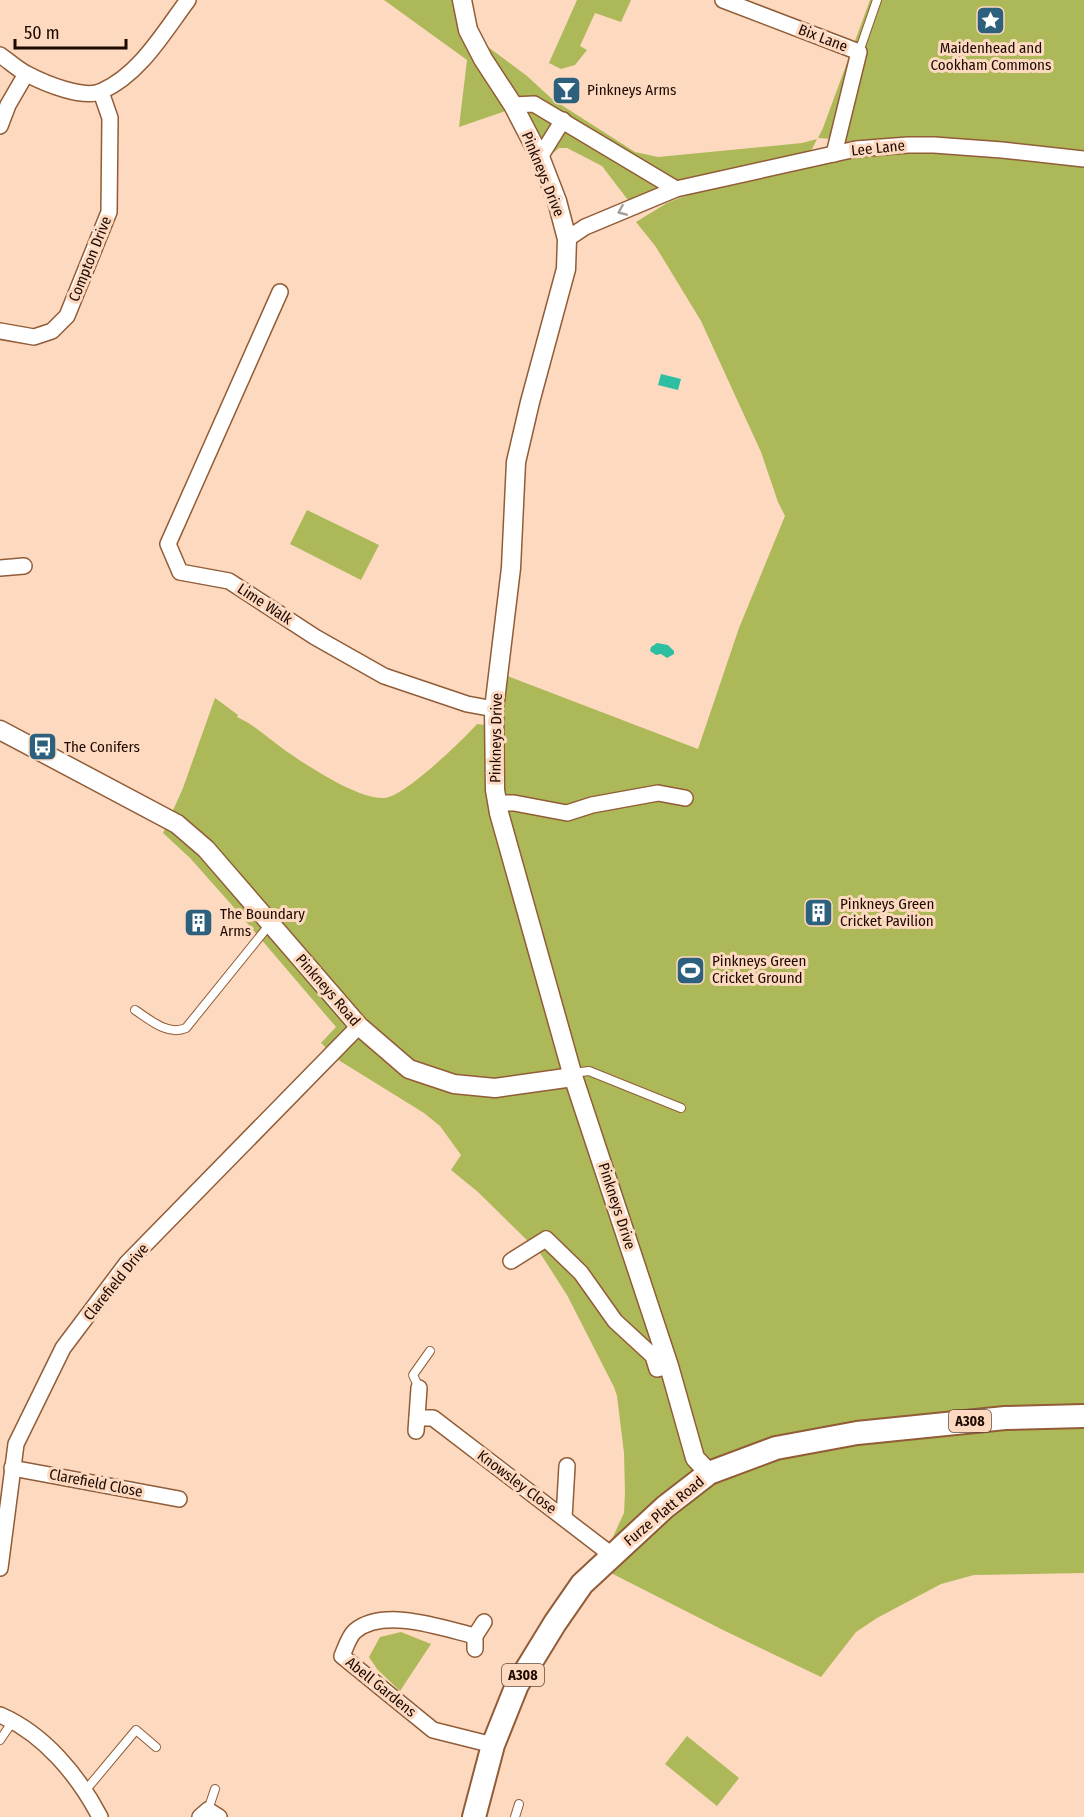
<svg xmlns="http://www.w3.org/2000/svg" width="1084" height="1817" font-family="'Fira Sans Condensed',sans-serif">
	<rect width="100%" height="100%" fill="#fdd9c0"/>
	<!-- green -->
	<g fill="#adb858">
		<path d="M384,0H473L472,21L480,40L488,47L527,76L552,99L635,152L658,157L802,143L817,139L812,149L805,153L736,169L631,204L602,166L567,148H559L553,153L540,145L520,106L459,127L467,60Z"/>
		<path d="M577,0H631L621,22L595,13L580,46L587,50L575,65L561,69L549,63Z"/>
		<path d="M870,0H1084V155L840,146L833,139L818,138L823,128Z"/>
		<path d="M903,149L1084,163V1573L974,1575L941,1584L877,1618L856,1632L821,1677L723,1630L609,1572L612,1539L624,1513L625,1492L624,1453L617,1396L614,1387L567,1295L540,1253L478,1192L451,1170L461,1155L440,1126L424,1113L340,1061L321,1043L336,1027L230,903L190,858L163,833L183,788L215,698L238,715L237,717C255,725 270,740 286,751C308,766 359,800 385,798C405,796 463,740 477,724L493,726L502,674L698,749L739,628L785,516L778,502L761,452L701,321L656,247L636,222L667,203L679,198L781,166Z"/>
		<path d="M307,510L379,545L361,580L290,544Z"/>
		<path d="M401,1632L431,1644L400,1691L377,1669L369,1657L380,1637Z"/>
		<path d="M687,1736L739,1778L717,1806L665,1764Z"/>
	</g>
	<!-- water -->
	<g fill="#2ebfa2">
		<path d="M661,374L681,379L678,390L658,385Z"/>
		<path d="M657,643L668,645L674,651V654L667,658L661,654L656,655L650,651L651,647Z"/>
	</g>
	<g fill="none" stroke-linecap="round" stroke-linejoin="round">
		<defs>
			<g id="service">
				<path d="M859,52L877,0"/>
				<path d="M135,1010C150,1020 168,1036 186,1028L270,924"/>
				<path d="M573,1073L589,1071L681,1108"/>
				<path d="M419,1388L413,1375L430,1351"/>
				<path d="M0,1740L13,1721"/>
				<path d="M85,1791L136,1730L156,1747"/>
				<path d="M208,1810L215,1789"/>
				<path d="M515,1817L519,1804"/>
			</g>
			<g id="minor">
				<path d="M723,0L859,52L834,154"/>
				<path d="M0,55C9,61 17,69 27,74C44,83 84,100 102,91C140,74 164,32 188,0"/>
				<path d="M513,105L534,104L676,189"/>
				<path d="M0,126L8,105L26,74"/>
				<path d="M540,157L563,120"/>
				<path d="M567,239L585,227L676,189L856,149L908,145H934L1002,150L1084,159"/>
				<path d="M280,292L168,544L180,572L229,581L315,637L384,676L467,704L494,709"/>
				<path d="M0,331L34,337L52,331L67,316L109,212L110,118L101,92"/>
				<path d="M0,568L24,566"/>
				<path d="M497,803H514L567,813L592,805L658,793L685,798"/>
				<path d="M511,1261L546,1239L581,1273L615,1321L653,1356L657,1369L669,1366"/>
				<path d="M417,1418H433L613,1556"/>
				<path d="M416,1431L419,1388"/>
				<path d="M12,1468L179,1499"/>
				<path d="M564,1518L567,1466"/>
				<path d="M0,1568L16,1444L63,1348L127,1263L359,1026"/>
				<path d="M475,1636C442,1628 384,1607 355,1631C349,1636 345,1649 342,1656L433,1730L493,1745"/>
				<path d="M475,1649V1636L484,1622"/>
				<path d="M0,1715C44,1734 78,1775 100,1817"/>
				<path d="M200,1817L208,1810L219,1817"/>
			</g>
			<g id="tertiary">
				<path d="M462,0L468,30L483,59L513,105L540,157L557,201L567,239L566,269L530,402L516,462L511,568L494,709L495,790L499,813L572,1073L669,1366L695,1458L709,1473"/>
				<path d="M0,730L177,824L206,849L359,1026L409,1069L454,1084L495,1088L573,1077"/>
			</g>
			<path id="primary" d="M474,1817L493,1745L517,1685L555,1623L582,1584L665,1507L709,1473L776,1448L857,1433L1005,1418L1084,1416"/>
		</defs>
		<!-- service casing -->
		<use href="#service" stroke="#915c36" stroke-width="10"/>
		<!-- minor casing -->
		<use href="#minor" stroke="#915c36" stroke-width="18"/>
		<!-- tertiary casing -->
		<use href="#tertiary" stroke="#915c36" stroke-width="21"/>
		<!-- primary casing -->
		<use href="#primary" stroke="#915c36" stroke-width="26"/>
		<!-- service -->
		<use href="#service" stroke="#fff" stroke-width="8"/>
		<!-- minor -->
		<use href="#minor" stroke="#fff" stroke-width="15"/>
		<!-- tertiary -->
		<use href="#tertiary" stroke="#fff" stroke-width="18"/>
		<!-- primary -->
		<use href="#primary" stroke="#fff" stroke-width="22"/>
	</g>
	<!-- one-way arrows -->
	<defs><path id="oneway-chevron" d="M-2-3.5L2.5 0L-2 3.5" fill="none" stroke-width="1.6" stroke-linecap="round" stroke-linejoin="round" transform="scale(1.5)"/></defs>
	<use stroke="#a59d99" href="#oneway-chevron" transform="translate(622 211) rotate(157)"/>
	<!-- icons -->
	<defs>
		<symbol id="sight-square" viewBox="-11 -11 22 22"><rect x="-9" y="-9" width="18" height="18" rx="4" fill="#2c607c" stroke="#fdd9c0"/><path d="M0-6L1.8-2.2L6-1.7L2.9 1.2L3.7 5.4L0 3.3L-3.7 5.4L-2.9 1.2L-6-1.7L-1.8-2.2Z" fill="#fff"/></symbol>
		<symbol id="bar-square" viewBox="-11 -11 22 22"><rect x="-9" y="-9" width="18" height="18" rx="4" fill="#2c607c" stroke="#fdd9c0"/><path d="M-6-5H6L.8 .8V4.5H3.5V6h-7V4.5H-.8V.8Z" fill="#fff"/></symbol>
		<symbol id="bus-square" viewBox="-11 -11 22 22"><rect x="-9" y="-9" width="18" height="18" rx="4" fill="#2c607c" stroke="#fdd9c0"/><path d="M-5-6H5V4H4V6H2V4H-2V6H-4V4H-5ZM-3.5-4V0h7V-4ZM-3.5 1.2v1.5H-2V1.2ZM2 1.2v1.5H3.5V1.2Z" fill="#fff"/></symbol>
		<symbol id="building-square" viewBox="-11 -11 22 22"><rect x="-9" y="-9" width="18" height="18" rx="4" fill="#2c607c" stroke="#fdd9c0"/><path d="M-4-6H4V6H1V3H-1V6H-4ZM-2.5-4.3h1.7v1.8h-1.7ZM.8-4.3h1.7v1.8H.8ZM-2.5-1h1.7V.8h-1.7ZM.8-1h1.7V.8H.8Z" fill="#fff"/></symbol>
		<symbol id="stadium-square" viewBox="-11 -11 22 22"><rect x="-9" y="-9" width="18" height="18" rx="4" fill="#2c607c" stroke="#fdd9c0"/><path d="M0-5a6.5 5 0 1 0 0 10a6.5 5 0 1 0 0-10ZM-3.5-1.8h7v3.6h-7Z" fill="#fff"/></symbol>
	</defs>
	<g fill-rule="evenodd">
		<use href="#sight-square" x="974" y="4" width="33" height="33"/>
		<use href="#bar-square" x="550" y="74" width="33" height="33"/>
		<use href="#bus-square" x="26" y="730" width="33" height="33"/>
		<use href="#building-square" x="802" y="896" width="33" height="33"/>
		<use href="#building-square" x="182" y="906" width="33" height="33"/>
		<use href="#stadium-square" x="674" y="954" width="33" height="33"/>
	</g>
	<g text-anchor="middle" stroke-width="6" stroke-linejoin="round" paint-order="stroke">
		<!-- shield labels -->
		<g fill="#fdd9c0" stroke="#60473a" stroke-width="1.5">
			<rect x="949" y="1410" width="42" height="22" rx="4.5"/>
			<rect x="502" y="1664" width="42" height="22" rx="4.5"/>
		</g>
		<g font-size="14" font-weight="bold" fill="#1d0900">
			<text x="970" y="1426">A308</text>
			<text x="523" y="1680">A308</text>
		</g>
		<!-- street labels -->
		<g font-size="15" fill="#1d0900" stroke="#fdd9c0">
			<text transform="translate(823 38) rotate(21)" y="5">Bix Lane</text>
			<text transform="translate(878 148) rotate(-6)" y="5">Lee Lane</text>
			<text transform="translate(543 174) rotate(68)" y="5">Pinkneys Drive</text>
			<text transform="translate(90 259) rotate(-68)" y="5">Compton Drive</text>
			<text transform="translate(265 604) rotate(33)" y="5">Lime Walk</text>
			<text transform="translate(496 738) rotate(-89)" y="5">Pinkneys Drive</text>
			<text transform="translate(328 990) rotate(49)" y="5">Pinkneys Road</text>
			<text transform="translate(617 1206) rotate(72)" y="5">Pinkneys Drive</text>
			<text transform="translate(116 1282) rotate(-51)" y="5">Clarefield Drive</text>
			<text transform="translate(517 1482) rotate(37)" y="5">Knowsley Close</text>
			<text transform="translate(96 1483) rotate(11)" y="5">Clarefield Close</text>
			<text transform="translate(664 1511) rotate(-40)" y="5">Furze Platt Road</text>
			<text transform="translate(381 1687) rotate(39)" y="5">Abell Gardens</text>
		</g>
		<!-- poi labels -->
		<g font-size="15" fill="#1d0900" stroke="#fdd9c0" text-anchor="start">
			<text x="991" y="53" text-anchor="middle">Maidenhead and<tspan x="991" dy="17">Cookham Commons</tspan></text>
			<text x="587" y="95">Pinkneys Arms</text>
			<text x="64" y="752">The Conifers</text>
			<text x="840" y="909">Pinkneys Green<tspan x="840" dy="17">Cricket Pavilion</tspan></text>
			<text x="220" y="919">The Boundary<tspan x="220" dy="17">Arms</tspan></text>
			<text x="712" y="966">Pinkneys Green<tspan x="712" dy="17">Cricket Ground</tspan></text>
		</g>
	</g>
	<!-- scale -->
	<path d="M15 39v9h111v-9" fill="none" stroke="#1d0900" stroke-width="3"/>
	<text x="24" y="39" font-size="18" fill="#1d0900" stroke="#fdd9c0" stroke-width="4.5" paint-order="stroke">50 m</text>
</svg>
